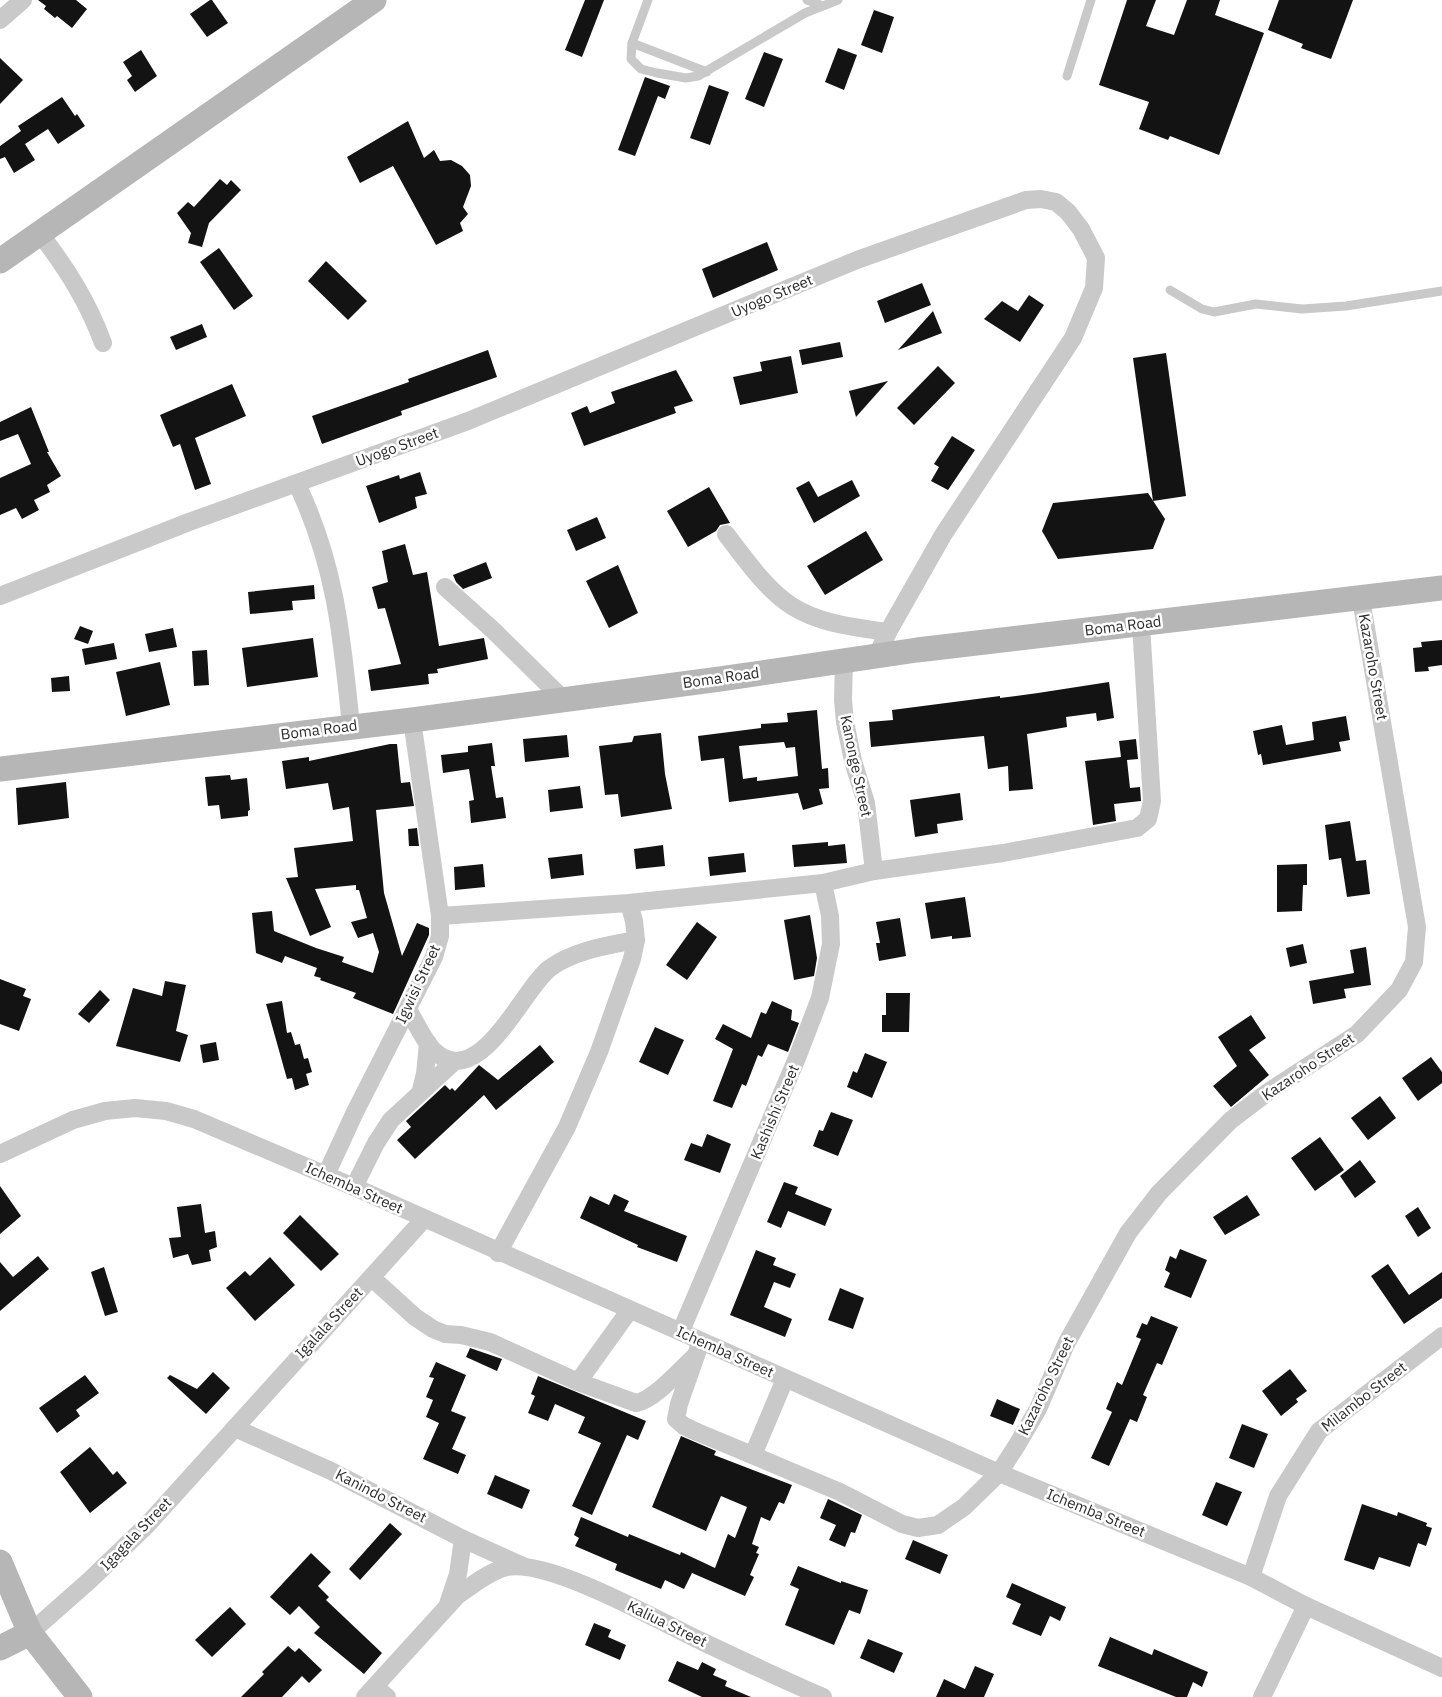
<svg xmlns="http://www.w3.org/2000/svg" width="1442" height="1697" font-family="'IBM Plex Sans',sans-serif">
	<rect width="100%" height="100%" fill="#fff"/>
	<!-- building -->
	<g fill="#131313" fill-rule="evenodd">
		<path d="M38,0H76L87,9L72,28L57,16L55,18L44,9L46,6Z"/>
		<path d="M210,0H212L228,23L207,37L190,14Z"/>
		<path d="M585,0H604L582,57L565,50Z"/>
		<path d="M1127,0H1156L1146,26L1174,35L1187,0H1220L1215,15L1264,33L1219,155L1170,136L1168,140L1139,129L1149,102L1099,85Z"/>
		<path d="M1279,0H1353L1331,59L1301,48L1303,44L1268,30Z"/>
		<path d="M874,10L894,17L882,53L861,45Z"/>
		<path d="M838,48L857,55L844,90L825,82Z"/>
		<path d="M141,50L157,76L135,92L127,80L132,76L123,62Z"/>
		<path d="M764,52L783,59L764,107L745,99Z"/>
		<path d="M0,58L23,80L0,104Z"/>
		<path d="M645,77L670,86L665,99L658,96L635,156L618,150Z"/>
		<path d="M709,85L729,92L710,145L690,138Z"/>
		<path d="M62,97L75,116L77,114L85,126L58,144L48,129L25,144L35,160L14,173L5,157L0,159V146L21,131L18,126Z"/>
		<path d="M408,121L424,158L434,150L440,161L451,160L462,166L470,175L471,186L463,207L468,214L460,223L463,231L436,245L393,166L360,183L347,157Z"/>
		<path d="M220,179L227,185L231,180L241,190L209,223L202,247L188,243L191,233L177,213L188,202L194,207Z"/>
		<path d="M767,242L778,270L713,298L702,269Z"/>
		<path d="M219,248L253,296L234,310L200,262Z"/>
		<path d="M326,261L367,301L348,320L308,281Z"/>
		<path d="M922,283L931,305L885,323L877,301Z"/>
		<path d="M1029,295L1044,305L1020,342L984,319L1002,301L1018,311Z"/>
		<path d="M933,311L942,333L898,350Z"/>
		<path d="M202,324L207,337L176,350L170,337Z"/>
		<path d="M840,342L843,357L802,365L799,350Z"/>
		<path d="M488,350L497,377L401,411L402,415L322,444L312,416L409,382L408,379Z"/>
		<path d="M1166,353L1186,496L1153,501L1133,358Z"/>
		<path d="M791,356L798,393L740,405L733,377L762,371L760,362Z"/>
		<path d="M938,366L955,383L914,425L897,408Z"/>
		<path d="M676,370L693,401L674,407L676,413L584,446L571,413L587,406L590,413L615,403L611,392Z"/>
		<path d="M888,381L856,417L849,391Z"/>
		<path d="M232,384L246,416L195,438L211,484L195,490L180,444L173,447L160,415Z"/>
		<path d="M31,407L49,452H47L61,476L47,485L50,492L34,500L39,510L22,519L16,508L0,515V478L31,464L18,434L0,441V422Z"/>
		<path d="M952,436L975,450L948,490L931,481L939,467L934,464Z"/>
		<path d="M420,472L427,494L415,497L417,508L379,523L366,486L399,475L400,479Z"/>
		<path d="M852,480L860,496L814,523L796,488L809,481L818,497Z"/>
		<path d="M709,487L730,523L720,525L716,531L688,547L667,511Z"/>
		<path d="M1148,493L1165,519L1153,549L1058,559L1042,531L1053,503Z"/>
		<path d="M597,517L606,538L576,551L567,530Z"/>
		<path d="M866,531L883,560L825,595L807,566Z"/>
		<path d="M405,544L413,575L427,572L439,646L484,638L488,659L437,669L438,673L428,674L429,684L371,691L368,670L401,664L385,608L378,609L372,587L388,582L382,551Z"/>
		<path d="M486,562L492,578L463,589L456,582L453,575Z"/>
		<path d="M618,565L638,613L609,628L586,581Z"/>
		<path d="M314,585L315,599L292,601L293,610L250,614L248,592Z"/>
		<path d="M80,626L93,631L88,644L74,639Z"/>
		<path d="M173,628L177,647L149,652L145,634Z"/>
		<path d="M313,638L318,677L247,687L242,648Z"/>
		<path d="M1442,640V665L1428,667L1429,671L1415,672L1413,648L1422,647L1421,642Z"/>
		<path d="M114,643L117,659L85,665L82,649Z"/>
		<path d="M207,650L209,685L194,686L192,651Z"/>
		<path d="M160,662L170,705L126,716L116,672Z"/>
		<path d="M69,676L70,691L52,692L51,678Z"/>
		<path d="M1109,682L1114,718L1097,721L1096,713L1066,717L1067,727L1027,734L1033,789L1009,791L1008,766L988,769L984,736L871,747L869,722L893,720L892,710L1000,696V698L1038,693Z"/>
		<path d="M817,710L822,769L828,768L829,788L819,789L823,804L803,810L798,793L729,802L724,758L701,761L698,736L761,728V724L788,722L787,713ZM784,742L786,748L795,747L798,776L757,781V777L743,779L739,746Z"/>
		<path d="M1346,716L1350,740L1339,742L1341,751L1263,765L1261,754L1258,755L1253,731L1282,725L1286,745L1314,740L1312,722Z"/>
		<path d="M661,733L665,774L672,809L621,817L618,794L605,795L599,746L632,742L634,736Z"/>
		<path d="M567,735L569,757L525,762L523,739Z"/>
		<path d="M1136,739L1138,759L1127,760L1130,788L1140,787L1141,801L1114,804L1116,821L1093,825L1085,761L1121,757L1119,741Z"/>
		<path d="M492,743L495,766H491L496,798L503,797L506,818L471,823L469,801L474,800L469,769L443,773L441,755L468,752V746Z"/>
		<path d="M390,744H397L401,783L410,782L414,806L376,810L384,893L402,956L417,923L429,928V935L393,1014L353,998L356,993L320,980L321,978L314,976L317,968L285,956L282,963L256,953L252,913L272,911L274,931L316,948L344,957L342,962L373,973L379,952L373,933L358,938L351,922L367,918L359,890H356V885L315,889L331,927L310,936L286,878L298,877L294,848L353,841L349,807L333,810L328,783L286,789L282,761L309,757V761Z"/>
		<path d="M230,775L231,780L247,778L250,810L248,811V816L221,819L219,805L208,806L205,777Z"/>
		<path d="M66,782L69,818L18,825L16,788Z"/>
		<path d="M580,786L583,808L550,812L548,790Z"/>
		<path d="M960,793L963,820L937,824L938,833L915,837L910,800Z"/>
		<path d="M1350,821L1356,861L1366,860L1370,894L1347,897L1341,858L1329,860L1325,825Z"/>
		<path d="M417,828L419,846H409L408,829Z"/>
		<path d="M828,842V846L845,844L847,863L794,867L792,845Z"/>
		<path d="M663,845L665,866L636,869L634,849Z"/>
		<path d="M744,853L746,872L710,876L708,857Z"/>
		<path d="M582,854L584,875L551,879L548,858Z"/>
		<path d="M483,864L485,887L455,890L454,867Z"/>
		<path d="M1307,864V885H1303L1302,911L1277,912V865Z"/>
		<path d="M965,897L971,937L952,939V936L931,939L925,903Z"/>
		<path d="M810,915L817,958L814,976L794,980L784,920Z"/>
		<path d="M900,918L906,956L879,961L876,943H880L876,922Z"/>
		<path d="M697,922L717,937L687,980L666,965Z"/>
		<path d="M1303,944L1307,963L1290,967L1286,948Z"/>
		<path d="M1366,947L1371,985L1344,989L1346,998L1313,1004L1309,981L1354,973L1350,950Z"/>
		<path d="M0,979L26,989L23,996L31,999L19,1031L0,1024Z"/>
		<path d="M165,981L186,985L176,1031L188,1035L180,1062L116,1046L133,988L162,996Z"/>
		<path d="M100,990L110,1000L89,1023L78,1014Z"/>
		<path d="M886,993H910L909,1032H882V1015H886Z"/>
		<path d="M282,1001L287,1033L291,1032L295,1045L300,1044L304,1059L308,1058L312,1072L306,1074L309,1085L295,1090L292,1078L287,1079L266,1004Z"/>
		<path d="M772,1001L792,1010L791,1020L799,1023L788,1052L768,1044L762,1057L758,1055L746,1086L742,1084L732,1108L713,1101L733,1049L715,1039L723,1024L751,1038L761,1012L766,1014Z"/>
		<path d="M1251,1015L1266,1038L1249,1050L1269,1075L1231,1107L1213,1086L1237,1066L1218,1037Z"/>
		<path d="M655,1027L684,1040L668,1075L639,1062Z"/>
		<path d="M216,1042L219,1060L203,1063L200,1045Z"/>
		<path d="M540,1045L554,1062L496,1110L484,1095L415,1159L397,1140L411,1127L406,1121L445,1085L450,1090L452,1088L455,1091L479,1065L498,1080Z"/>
		<path d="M865,1053L887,1062L872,1098L847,1087L853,1071L857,1073Z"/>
		<path d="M1431,1057L1442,1072V1083L1418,1101L1402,1078Z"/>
		<path d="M1380,1096L1396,1118L1368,1140L1351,1118Z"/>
		<path d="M831,1112L853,1120L838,1156L813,1146L819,1130L823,1131Z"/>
		<path d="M707,1134L731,1144L720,1173L684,1160L691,1143L702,1147Z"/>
		<path d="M1320,1137L1344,1170L1315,1191L1291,1158Z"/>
		<path d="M1360,1160L1376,1182L1355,1198L1340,1176Z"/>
		<path d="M784,1182L798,1187L795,1194L832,1209L825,1226L788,1211L781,1228L767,1222Z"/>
		<path d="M0,1186L21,1216L0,1234Z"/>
		<path d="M614,1194L629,1201L624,1211L687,1236L677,1262L637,1247L638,1245L580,1218L590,1196L609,1205Z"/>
		<path d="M1247,1195L1260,1215L1225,1235L1213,1217Z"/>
		<path d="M201,1204L205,1233L215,1231L217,1247L209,1250L211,1261L192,1265L188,1254L173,1258L169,1238L181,1237L177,1207Z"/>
		<path d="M1418,1207L1431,1228L1418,1237L1405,1216Z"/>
		<path d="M300,1215L339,1254L321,1271L283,1233Z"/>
		<path d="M1180,1249L1207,1260L1191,1298L1164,1287L1170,1273L1165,1270L1170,1256L1176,1259Z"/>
		<path d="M756,1250L776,1258L773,1265L796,1274L790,1288L774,1282L764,1307L792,1319L785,1337L730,1315Z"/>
		<path d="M38,1256L49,1269L0,1311V1262L13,1277Z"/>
		<path d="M270,1257L295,1285L255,1321L226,1288L245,1271L250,1276Z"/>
		<path d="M1388,1264L1409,1295L1442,1272V1298L1404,1324L1371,1276Z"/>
		<path d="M104,1267L118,1312L105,1316L91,1272Z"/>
		<path d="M840,1288L864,1298L853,1329L828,1320Z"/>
		<path d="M1151,1316L1178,1327L1162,1365L1157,1363L1143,1395L1147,1397L1137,1422L1130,1419L1109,1466L1091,1458L1112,1412L1106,1409L1117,1382L1122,1385L1141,1339L1136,1337L1142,1323L1147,1325Z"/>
		<path d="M470,1348L502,1359L497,1371L466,1357Z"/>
		<path d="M436,1362L466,1375L451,1411L466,1417L452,1449L466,1455L458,1474L423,1459L439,1423L426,1417L433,1400L426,1397L434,1378L429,1377Z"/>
		<path d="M1290,1369L1307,1391L1296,1399L1298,1402L1281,1416L1262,1391Z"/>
		<path d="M213,1372L230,1388L206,1414L167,1378L170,1375L197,1389Z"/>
		<path d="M85,1375L99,1393L76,1410L80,1416L57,1433L39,1408Z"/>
		<path d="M538,1376L646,1421L638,1440L627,1435L592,1515L572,1506L601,1443L578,1433L585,1417L555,1404L548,1421L528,1413L535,1396L531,1394Z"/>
		<path d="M997,1399L1020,1409L1013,1425L990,1416Z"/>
		<path d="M1242,1424L1268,1434L1254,1468L1229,1458Z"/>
		<path d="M681,1436L716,1451L714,1455L792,1485L784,1504L779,1502L770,1521L761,1517L752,1544L759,1547L756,1553L759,1554L750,1575L754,1577L745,1596L692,1573L684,1589L665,1580L661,1589L615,1570L617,1564L575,1546L579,1538L574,1535L581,1517L628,1537L629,1534L680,1555L681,1552L715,1568L728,1534L735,1538L747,1507L721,1496L706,1531L652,1507Z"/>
		<path d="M90,1447L113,1475L117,1471L127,1483L90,1513L60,1472Z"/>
		<path d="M495,1475L530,1490L522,1509L487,1494Z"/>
		<path d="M1216,1482L1242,1492L1227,1526L1202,1515Z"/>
		<path d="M828,1499L862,1515L855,1533L851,1532L845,1547L829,1540L836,1525L820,1518Z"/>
		<path d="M1362,1504L1397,1516L1398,1512L1427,1523L1426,1526L1432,1528L1426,1546L1418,1543L1410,1567L1379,1557L1374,1570L1344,1560Z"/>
		<path d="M390,1523L402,1534L360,1580L349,1569Z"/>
		<path d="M913,1540L948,1555L940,1574L905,1559Z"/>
		<path d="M311,1553L331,1572L318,1586L329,1597L326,1600L382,1653L364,1674L314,1633L320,1627L299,1606L290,1615L270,1597Z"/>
		<path d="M798,1566L841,1583V1581L868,1590L860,1614L849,1610L834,1645L785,1625L799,1589L790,1585Z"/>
		<path d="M1012,1583L1066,1607L1060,1621L1050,1616L1041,1636L1012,1624L1021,1604L1006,1597Z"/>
		<path d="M230,1607L246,1624L212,1657L195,1640Z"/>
		<path d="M594,1623L611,1630L608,1637L626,1645L620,1660L585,1645Z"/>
		<path d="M1110,1637L1152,1655L1154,1649L1208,1672L1202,1687L1193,1682L1187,1697H1176L1098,1666Z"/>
		<path d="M868,1639L903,1653L894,1673L860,1658Z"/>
		<path d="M288,1646L295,1652L299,1648L322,1670L309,1683L302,1676L282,1697H241L264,1674L262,1672Z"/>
		<path d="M677,1661L698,1670L702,1662L716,1669L713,1675L727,1681L725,1686L751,1697H702L668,1681Z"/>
		<path d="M975,1666L994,1674L984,1697H936L944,1679L965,1689Z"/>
	</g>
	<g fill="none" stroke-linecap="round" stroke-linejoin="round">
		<!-- service -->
		<g stroke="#c9c9c9" stroke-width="9">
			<path d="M648,0L632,43L631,59L641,69L657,73L686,78L698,76L805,13L838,0"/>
			<path d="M807,0L823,6"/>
			<path d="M632,43L707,72"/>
			<path d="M1067,76L1091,0"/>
			<path d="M1170,290L1202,309L1214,312L1256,304L1302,309L1346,306L1442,291"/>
		</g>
		<!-- minor -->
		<g stroke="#c9c9c9" stroke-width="18">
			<path d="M0,20L23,0"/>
			<path d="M41,235C67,269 88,302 103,343"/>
			<path d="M297,484C336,566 342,637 351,726"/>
			<path d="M726,534C782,609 794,620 888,632"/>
			<path d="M445,587L494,631L563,699"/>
			<path d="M0,596L189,522L468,421L857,260L1026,200L1041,199L1056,202L1068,212L1081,229L1096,258L1094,288L1073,338L943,535L888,632L877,655"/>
			<path d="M844,660L843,700L845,722L853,761L866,803L874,871"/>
			<path d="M440,916L629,903L823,883L874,871L1003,853L1137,828L1148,819L1152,801L1141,625"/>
			<path d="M408,1010C416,1022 423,1040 434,1051C480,1093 522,989 550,968C575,950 606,946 636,940"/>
			<path d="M421,1090L425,1074L428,1043"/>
			<path d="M0,1154L73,1120L105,1111L135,1108L166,1111L194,1119L354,1187L999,1473L1251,1577L1306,1606L1442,1668"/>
			<path d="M326,1175L355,1112L434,957L440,936V916L412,720"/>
			<path d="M354,1187L376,1143L391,1120L455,1061"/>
			<path d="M498,1253L567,1127L599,1052L632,959L636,940L634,921L629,903"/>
			<path d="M372,1278L415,1317L433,1329L445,1334L461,1335L490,1342L578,1382L636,1403C654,1400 680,1370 694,1357"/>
			<path d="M681,1331L797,1058L820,998L831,944L830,916L823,883"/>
			<path d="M701,1341L679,1404L676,1419L684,1426L697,1432L840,1492L902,1524L918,1528L938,1525L964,1507L999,1473L1017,1445L1038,1409L1066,1344L1128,1233L1159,1193L1231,1120L1268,1092L1357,1034L1399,990L1414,962L1417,927L1361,599"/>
			<path d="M578,1382L629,1311"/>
			<path d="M235,1428L331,1471L463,1539L523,1566"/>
			<path d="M753,1455L785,1379"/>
			<path d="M1251,1577L1278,1496L1319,1431L1442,1336"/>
			<path d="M448,1604L458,1574L463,1539"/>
			<path d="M30,1633L90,1580L147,1525L424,1219"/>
			<path d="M375,1687L387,1697"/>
			<path d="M365,1697L457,1596C471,1586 490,1571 507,1567C550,1559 659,1621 701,1641C741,1660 782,1679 823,1697"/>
			<path d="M1262,1697L1306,1606"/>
		</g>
		<!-- secondary -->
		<g stroke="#b6b6b6" stroke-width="25">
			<path d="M0,261L374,0"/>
			<path d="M0,769L412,720L720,679L917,650L1442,588"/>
			<path d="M0,1562L30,1633L80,1697"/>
			<path d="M0,1648L30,1633"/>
		</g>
	</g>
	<g text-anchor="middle" stroke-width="5" stroke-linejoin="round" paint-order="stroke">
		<!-- street labels -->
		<g font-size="15" fill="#2c2c2c" stroke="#fff">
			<text transform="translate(772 296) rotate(-23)" y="5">Uyogo Street</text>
			<text transform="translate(397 447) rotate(-20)" y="5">Uyogo Street</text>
			<text transform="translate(1123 626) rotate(-7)" y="5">Boma Road</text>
			<text transform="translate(1373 667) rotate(80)" y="5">Kazaroho Street</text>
			<text transform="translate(721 678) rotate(-8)" y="5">Boma Road</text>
			<text transform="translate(319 730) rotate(-7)" y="5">Boma Road</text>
			<text transform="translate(856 766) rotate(78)" y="5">Kanonge Street</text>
			<text transform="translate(418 984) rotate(-65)" y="5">Igwisi Street</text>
			<text transform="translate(1308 1067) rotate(-34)" y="5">Kazaroho Street</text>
			<text transform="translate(775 1112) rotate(-67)" y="5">Kashishi Street</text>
			<text transform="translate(354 1188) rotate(24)" y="5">Ichemba Street</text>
			<text transform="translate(329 1323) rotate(-47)" y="5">Igalala Street</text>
			<text transform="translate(725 1352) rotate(24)" y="5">Ichemba Street</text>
			<text transform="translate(1046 1386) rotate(-64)" y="5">Kazaroho Street</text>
			<text transform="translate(1364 1397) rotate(-38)" y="5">Milambo Street</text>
			<text transform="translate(381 1496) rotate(27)" y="5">Kanindo Street</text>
			<text transform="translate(1096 1513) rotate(22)" y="5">Ichemba Street</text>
			<text transform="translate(136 1534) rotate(-46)" y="5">Igagala Street</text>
			<text transform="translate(667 1624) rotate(26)" y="5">Kaliua Street</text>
		</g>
	</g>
</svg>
